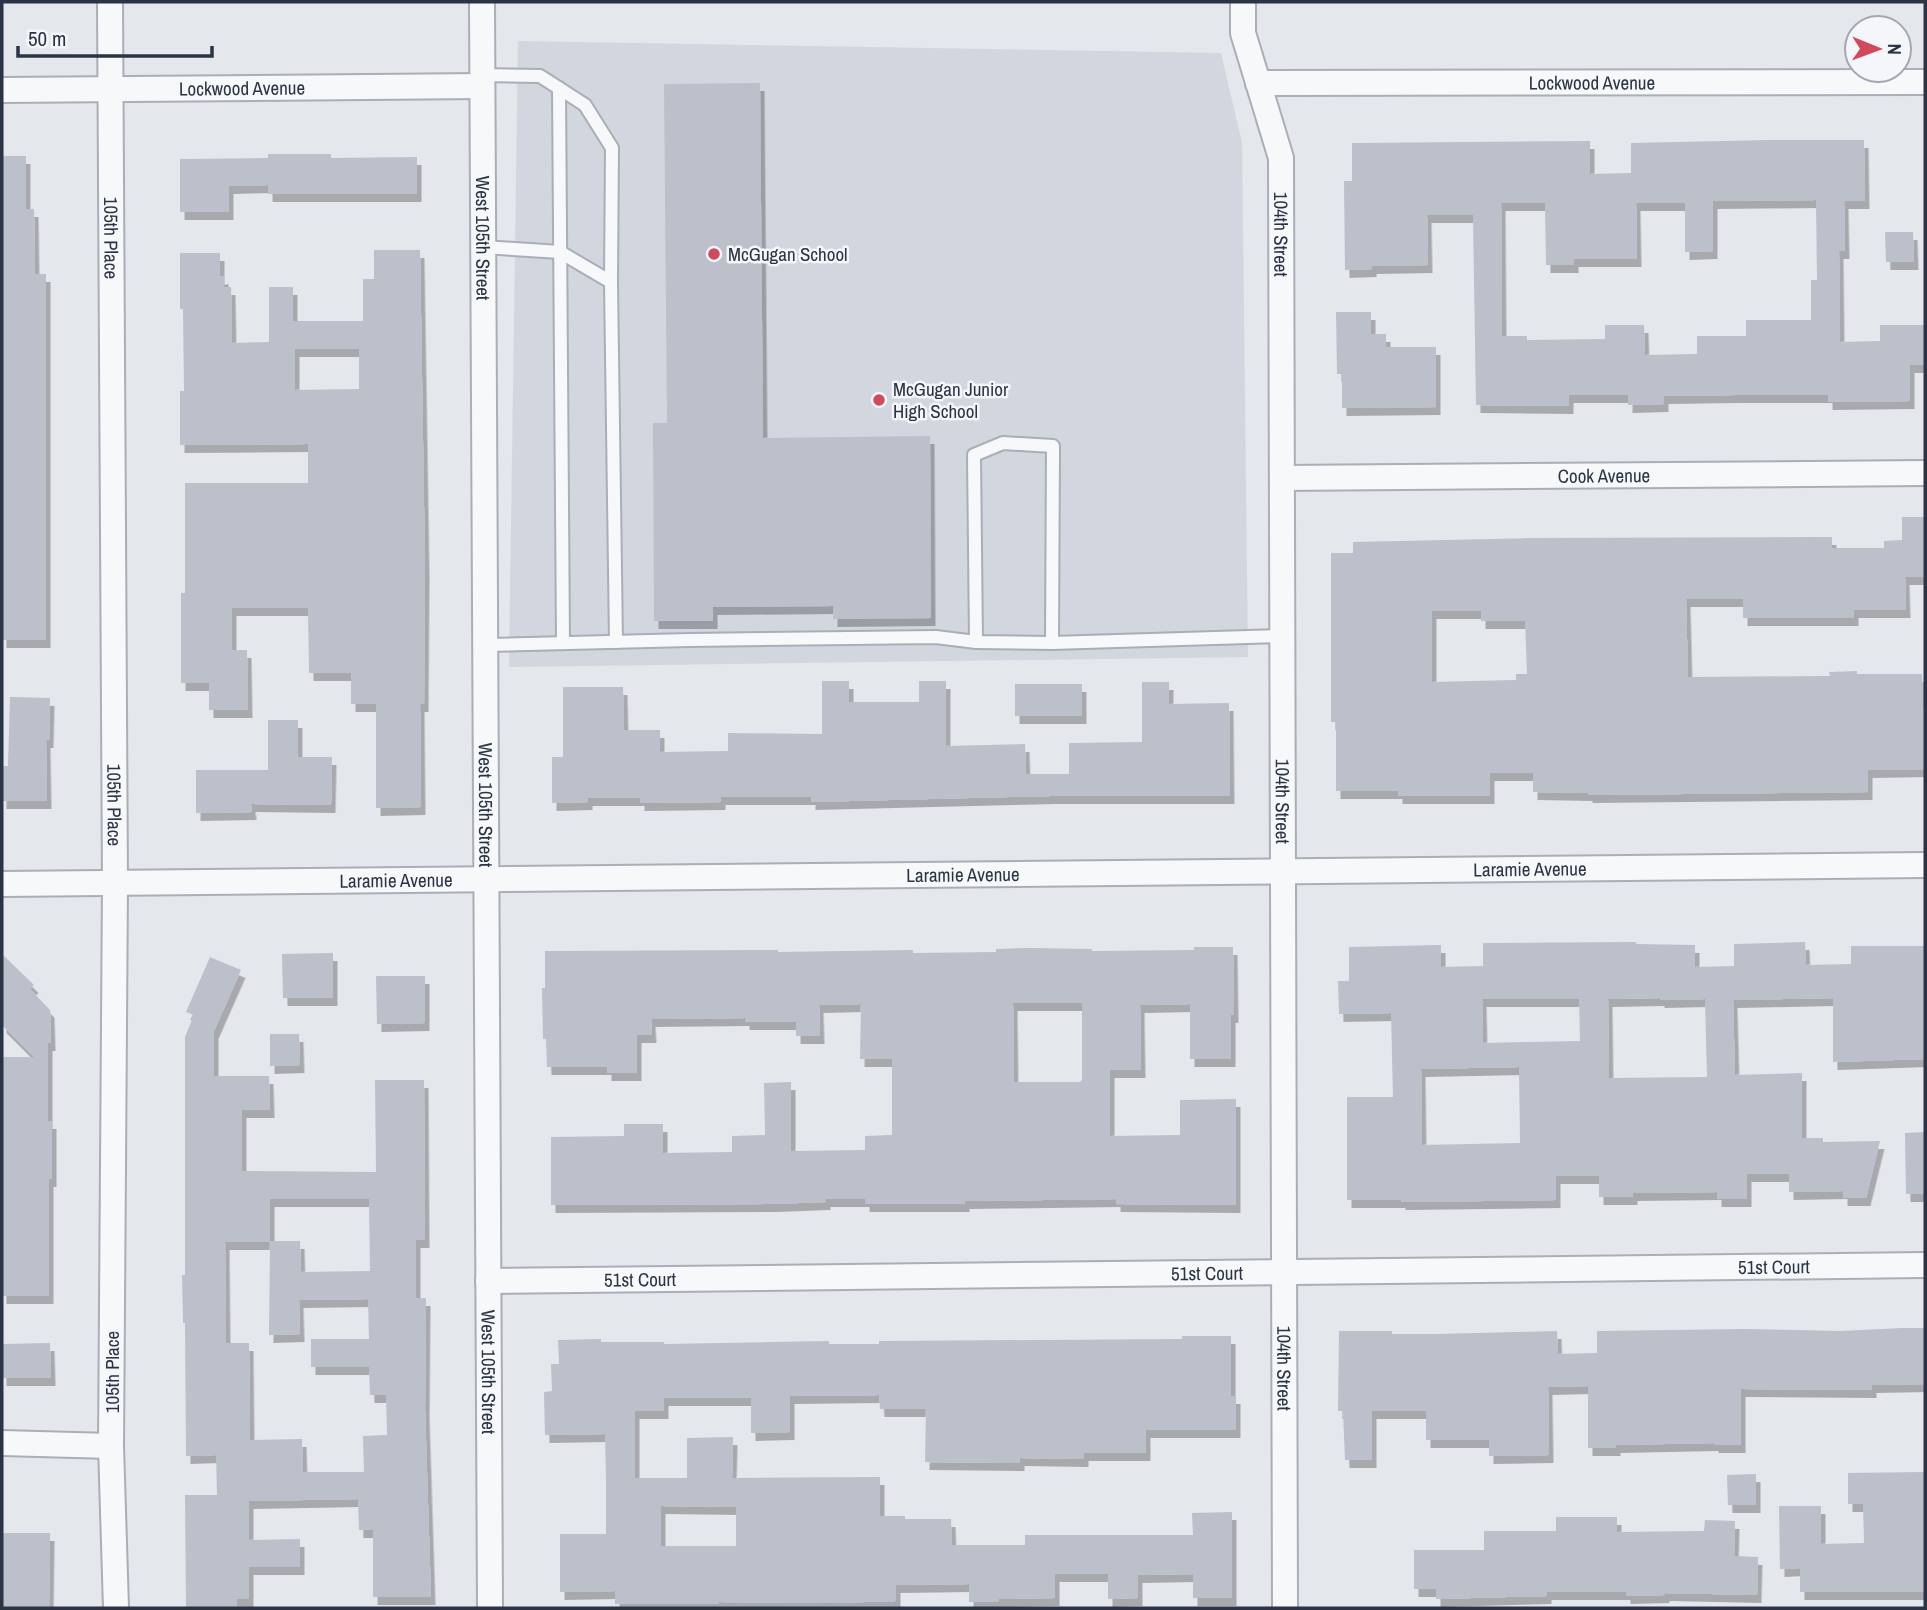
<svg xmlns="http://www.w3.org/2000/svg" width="1927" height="1610" font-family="'Archivo Narrow',sans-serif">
	<defs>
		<filter id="shadow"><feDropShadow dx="4.5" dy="8" stdDeviation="0" flood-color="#0004"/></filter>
	</defs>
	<rect width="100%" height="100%" fill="#e4e7ec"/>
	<!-- built -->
	<path fill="#d2d6de" d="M518,41L1221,53L1242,143L1248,657L509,667Z"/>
	<!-- building -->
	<g fill="#bbc0ca" fill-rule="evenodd" filter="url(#shadow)">
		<path d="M760,83L763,438L930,436L931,618L833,619V606L713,607V621H654L653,423H667L664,84Z"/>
		<path d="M1769,140H1864L1865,201H1844L1845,251H1839L1840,342L1880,341V325H1925V365H1910V401L1828,402V395H1735L1664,396V404L1628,405V395H1569V406L1476,405L1473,215H1427L1428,265L1372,266V269L1345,270L1344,181H1352V143L1590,141V174L1631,173V143ZM1816,200L1817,280H1811V320H1746V336H1697V354L1645,355L1644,325H1605V339L1527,340V336H1502L1501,203H1545L1546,265H1574V259H1637L1636,203H1685V252L1713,251V201Z"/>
		<path d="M268,154H331V158L417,157V194H268V185L229,186V212H180V159L268,158Z"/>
		<path d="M2,156H26V209H34L35,274H46V640H2Z"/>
		<path d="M1885,232H1913L1914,262H1886Z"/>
		<path d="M374,250H420L425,569L424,704H420L421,807L376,808V704H351V673H309L308,608H232V650H247L248,710H209V683H181V593H185V483H308V444L180,445V391H184L183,309H180V253H220V277L224,276V287H231L232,343L269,342V287H293V321H363V279H374ZM295,349H359V389L295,390Z"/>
		<path d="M1336,312H1371V334H1386V347H1436V407L1342,408V374H1337Z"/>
		<path d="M1902,517H1925V577H1905L1906,610H1854V618H1743V599H1686L1688,677L1830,676L1829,672L1857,671V674H1922L1925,769L1868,770V792L1588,795V793L1533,792V773H1490V796H1398V791H1336V722H1331V553H1353V542L1533,538L1832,537V548H1884V541L1902,540ZM1432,611H1481V621H1525L1527,674H1516V680L1432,682Z"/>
		<path d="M822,681H849V702H919V681H946V746L1025,744L1026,774H1069V743L1142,742V682H1169V704L1229,703L1230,796H1051L811,802V797H721V802L640,803V798H588V802L552,803V757H563V687H623L624,730H660V752L728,751V733L822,734Z"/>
		<rect x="1015" y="684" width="67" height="32"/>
		<path d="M10,697L50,698L49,740H46L47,801H2V766H8Z"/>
		<path d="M268,720H298V757H332L331,805L251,804L252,812L196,813V770H268Z"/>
		<path d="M1636,942V944L1695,945V967L1734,966V944L1805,942L1806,965L1851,964V946H1925V1059L1833,1062V998L1733,1000L1735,1075L1802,1073V1138H1823V1142L1880,1141L1866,1198H1843V1191L1789,1192V1174H1747V1199H1717V1192L1633,1193V1197H1599V1176H1556V1200L1401,1202V1200H1347V1097H1393L1391,1013L1339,1014L1338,981H1349V947L1441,945V967L1483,966V943ZM1660,998V1000L1705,999L1707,1077L1609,1078L1608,999ZM1482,999H1579L1580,1041L1483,1043ZM1519,1067L1520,1143L1422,1145L1421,1069Z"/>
		<path d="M1194,947H1233L1234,1015H1231V1059H1190V1004L1140,1005L1141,1070H1110V1136L1180,1135V1100L1236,1099V1205L1116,1204V1199L965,1201V1204H865V1199H826V1202L772,1204L551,1205V1137L624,1136V1124H663V1153L732,1152V1136L765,1135L764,1083L791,1082V1151L865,1150V1136L892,1135V1059H860L861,1004L819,1005L820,1036H796V1022H745V1018L651,1019L652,1035H637V1073H607V1067H547L546,1039H543L542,988H545V951L778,950V952L913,950V953L996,952V949L1030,948L1092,949V951L1194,950ZM1013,1003H1082V1080L1080,1082H1014Z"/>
		<path d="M333,953V998H283L282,954Z"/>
		<path d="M2,954L34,985L30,989L50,1010L51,1043H48V1121H52V1179H49V1296H2L3,1057H34L2,1025Z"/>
		<path d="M210,957L241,970L214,1031V1076H269L270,1110H242V1171L376,1172L375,1080H424L425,1240H416V1298H426L425,1409L431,1597H373V1530H359L358,1499L249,1501V1540L300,1539V1567H249V1599H237V1608H186L185,1495H217L216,1455L186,1456L185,1323H183L182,1275H185V1037L194,1015L186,1012ZM270,1199H369L370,1271L301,1272L300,1241H270L269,1335L300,1334L299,1300L368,1299L369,1339H311V1367H369L370,1395H386L387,1435L363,1436L364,1472H303L302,1439L250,1440L249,1343H226L225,1242H270Z"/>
		<path d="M376,976H425V1023L377,1024Z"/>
		<path d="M270,1034H299L300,1065L270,1066Z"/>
		<path d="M1925,1132V1194H1906L1905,1133Z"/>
		<path d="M1902,1328H1925V1384L1872,1385V1390L1741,1389V1445H1714V1443L1616,1445V1448H1588V1386L1548,1387L1549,1455L1489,1456V1440H1426V1411H1372V1460H1345L1343,1411H1338L1339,1331H1392V1334H1437L1557,1331L1558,1354L1597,1353V1331L1746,1329L1841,1331Z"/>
		<path d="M1182,1336H1231V1396H1236V1430H1146V1453H1084V1459L1020,1458V1463L925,1462L926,1409H880L879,1395L790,1396V1432L751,1433V1398H664V1411H635V1478H687V1438L733,1437L732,1478L880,1477V1516H905V1519H951L952,1545H1025V1535H1193L1192,1513L1232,1512V1598H1193V1574L1138,1575V1598L1108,1599V1574H1055V1598L999,1599V1601L969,1602V1584L896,1585V1601L835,1603L719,1602V1604H615V1591L560,1592V1534H606V1483L605,1434L545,1435L544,1392L552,1391L551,1364H559L558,1340L601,1339V1342H664V1344L829,1341V1344H879V1341L1182,1339ZM661,1506L736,1507V1546H661Z"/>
		<path d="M50,1343L51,1378H2V1344Z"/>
		<path d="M1925,1472V1592H1800V1568L1780,1569L1779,1506H1821V1544L1864,1543L1863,1504H1848V1473Z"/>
		<path d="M1756,1474V1505H1728L1727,1475Z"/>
		<path d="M1556,1517H1617V1532L1704,1531L1705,1520L1735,1521L1734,1556L1758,1557L1757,1595L1665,1593V1595L1626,1596V1592H1547V1596L1436,1599V1589H1414V1550H1484V1531H1556Z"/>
		<path d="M2,1533H50L49,1608H2Z"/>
	</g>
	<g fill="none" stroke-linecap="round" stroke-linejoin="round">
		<defs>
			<g id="service">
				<path d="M482,75L540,76L585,105L612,148L611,282L616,642"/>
				<path d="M559,88L563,643"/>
				<path d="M483,247L560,252L611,282"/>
				<path d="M976,642L974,455L1003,443L1053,446L1052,643"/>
				<path d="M485,645L690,640L936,637L976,642L1052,643L1282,636"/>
			</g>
			<g id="minor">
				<path id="s1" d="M110,2L115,884L111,1446L116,1608"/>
				<path id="s2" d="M482,2L490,1608"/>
				<path id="s3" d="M1243,2V33L1281,158L1285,1608"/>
				<path id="s4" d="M1258,83L1925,82"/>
				<path id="s5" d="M2,90L482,86"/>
				<path id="s6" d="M1282,478L1925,473"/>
				<path id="s7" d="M2,884L1925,865"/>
				<path id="s8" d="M488,1281L1925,1265"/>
				<path d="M2,1443L111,1446"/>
			</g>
		</defs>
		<!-- service casing -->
		<use href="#service" stroke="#a9aeb7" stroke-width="16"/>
		<!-- minor casing -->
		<use href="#minor" stroke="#a9aeb7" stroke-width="28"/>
		<!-- service -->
		<use href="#service" stroke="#f7f8fa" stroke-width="12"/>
		<!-- minor -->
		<use href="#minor" stroke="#f7f8fa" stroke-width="24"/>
	</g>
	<!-- markers -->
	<g fill="#d1495b" stroke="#f4f6f9" stroke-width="2.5">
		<circle cx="714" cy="254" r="7"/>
		<circle cx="879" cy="400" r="7"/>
	</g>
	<g text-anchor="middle" stroke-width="5" stroke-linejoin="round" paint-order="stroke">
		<!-- street labels -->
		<g font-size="19" fill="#2b3445" stroke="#f4f6f9">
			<text dy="7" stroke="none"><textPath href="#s4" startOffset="334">Lockwood Avenue</textPath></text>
			<text dy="7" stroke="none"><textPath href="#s5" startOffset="240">Lockwood Avenue</textPath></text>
			<text dy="7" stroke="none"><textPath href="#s3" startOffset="238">104th Street</textPath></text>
			<text dy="7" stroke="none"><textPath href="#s1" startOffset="236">105th Place</textPath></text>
			<text dy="7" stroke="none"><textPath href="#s2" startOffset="236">West 105th Street</textPath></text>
			<text dy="7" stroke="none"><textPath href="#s6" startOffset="322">Cook Avenue</textPath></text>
			<text dy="7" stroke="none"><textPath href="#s3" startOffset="805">104th Street</textPath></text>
			<text dy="7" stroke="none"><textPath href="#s1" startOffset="803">105th Place</textPath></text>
			<text dy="7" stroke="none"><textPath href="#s2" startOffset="803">West 105th Street</textPath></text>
			<text dy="7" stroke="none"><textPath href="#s7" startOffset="1528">Laramie Avenue</textPath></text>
			<text dy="7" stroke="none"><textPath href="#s7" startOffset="961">Laramie Avenue</textPath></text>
			<text dy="7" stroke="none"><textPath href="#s7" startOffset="394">Laramie Avenue</textPath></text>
			<text dy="7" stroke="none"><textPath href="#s8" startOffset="1286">51st Court</textPath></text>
			<text dy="7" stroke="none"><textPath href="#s8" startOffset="719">51st Court</textPath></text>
			<text dy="7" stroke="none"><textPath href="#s8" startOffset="152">51st Court</textPath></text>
			<text dy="7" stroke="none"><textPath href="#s3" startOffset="1372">104th Street</textPath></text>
			<text transform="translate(112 1372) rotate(-90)" y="7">105th Place</text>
			<text dy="7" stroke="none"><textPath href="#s2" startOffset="1370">West 105th Street</textPath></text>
		</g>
		<!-- poi labels -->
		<g font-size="19" fill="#2b3445" stroke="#f4f6f9" text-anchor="start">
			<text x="728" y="261">McGugan School</text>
			<text x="893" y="396">McGugan Junior<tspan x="893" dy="22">High School</tspan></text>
		</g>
	</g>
	<!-- border -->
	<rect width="1927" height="1610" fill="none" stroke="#2b3445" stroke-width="7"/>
	<!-- north arrow -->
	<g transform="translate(1878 49) rotate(91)"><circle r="33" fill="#f4f6f9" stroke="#a4a8b1" stroke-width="2"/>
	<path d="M0-5L12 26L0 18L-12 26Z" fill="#d1495b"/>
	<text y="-10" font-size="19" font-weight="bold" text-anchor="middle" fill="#2b3445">N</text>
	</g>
	<!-- scale -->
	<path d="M18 46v10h194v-10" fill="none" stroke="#2b3445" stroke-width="3.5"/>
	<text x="28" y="46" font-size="21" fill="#2b3445" stroke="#f4f6f9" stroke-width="5" paint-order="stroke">50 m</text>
</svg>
